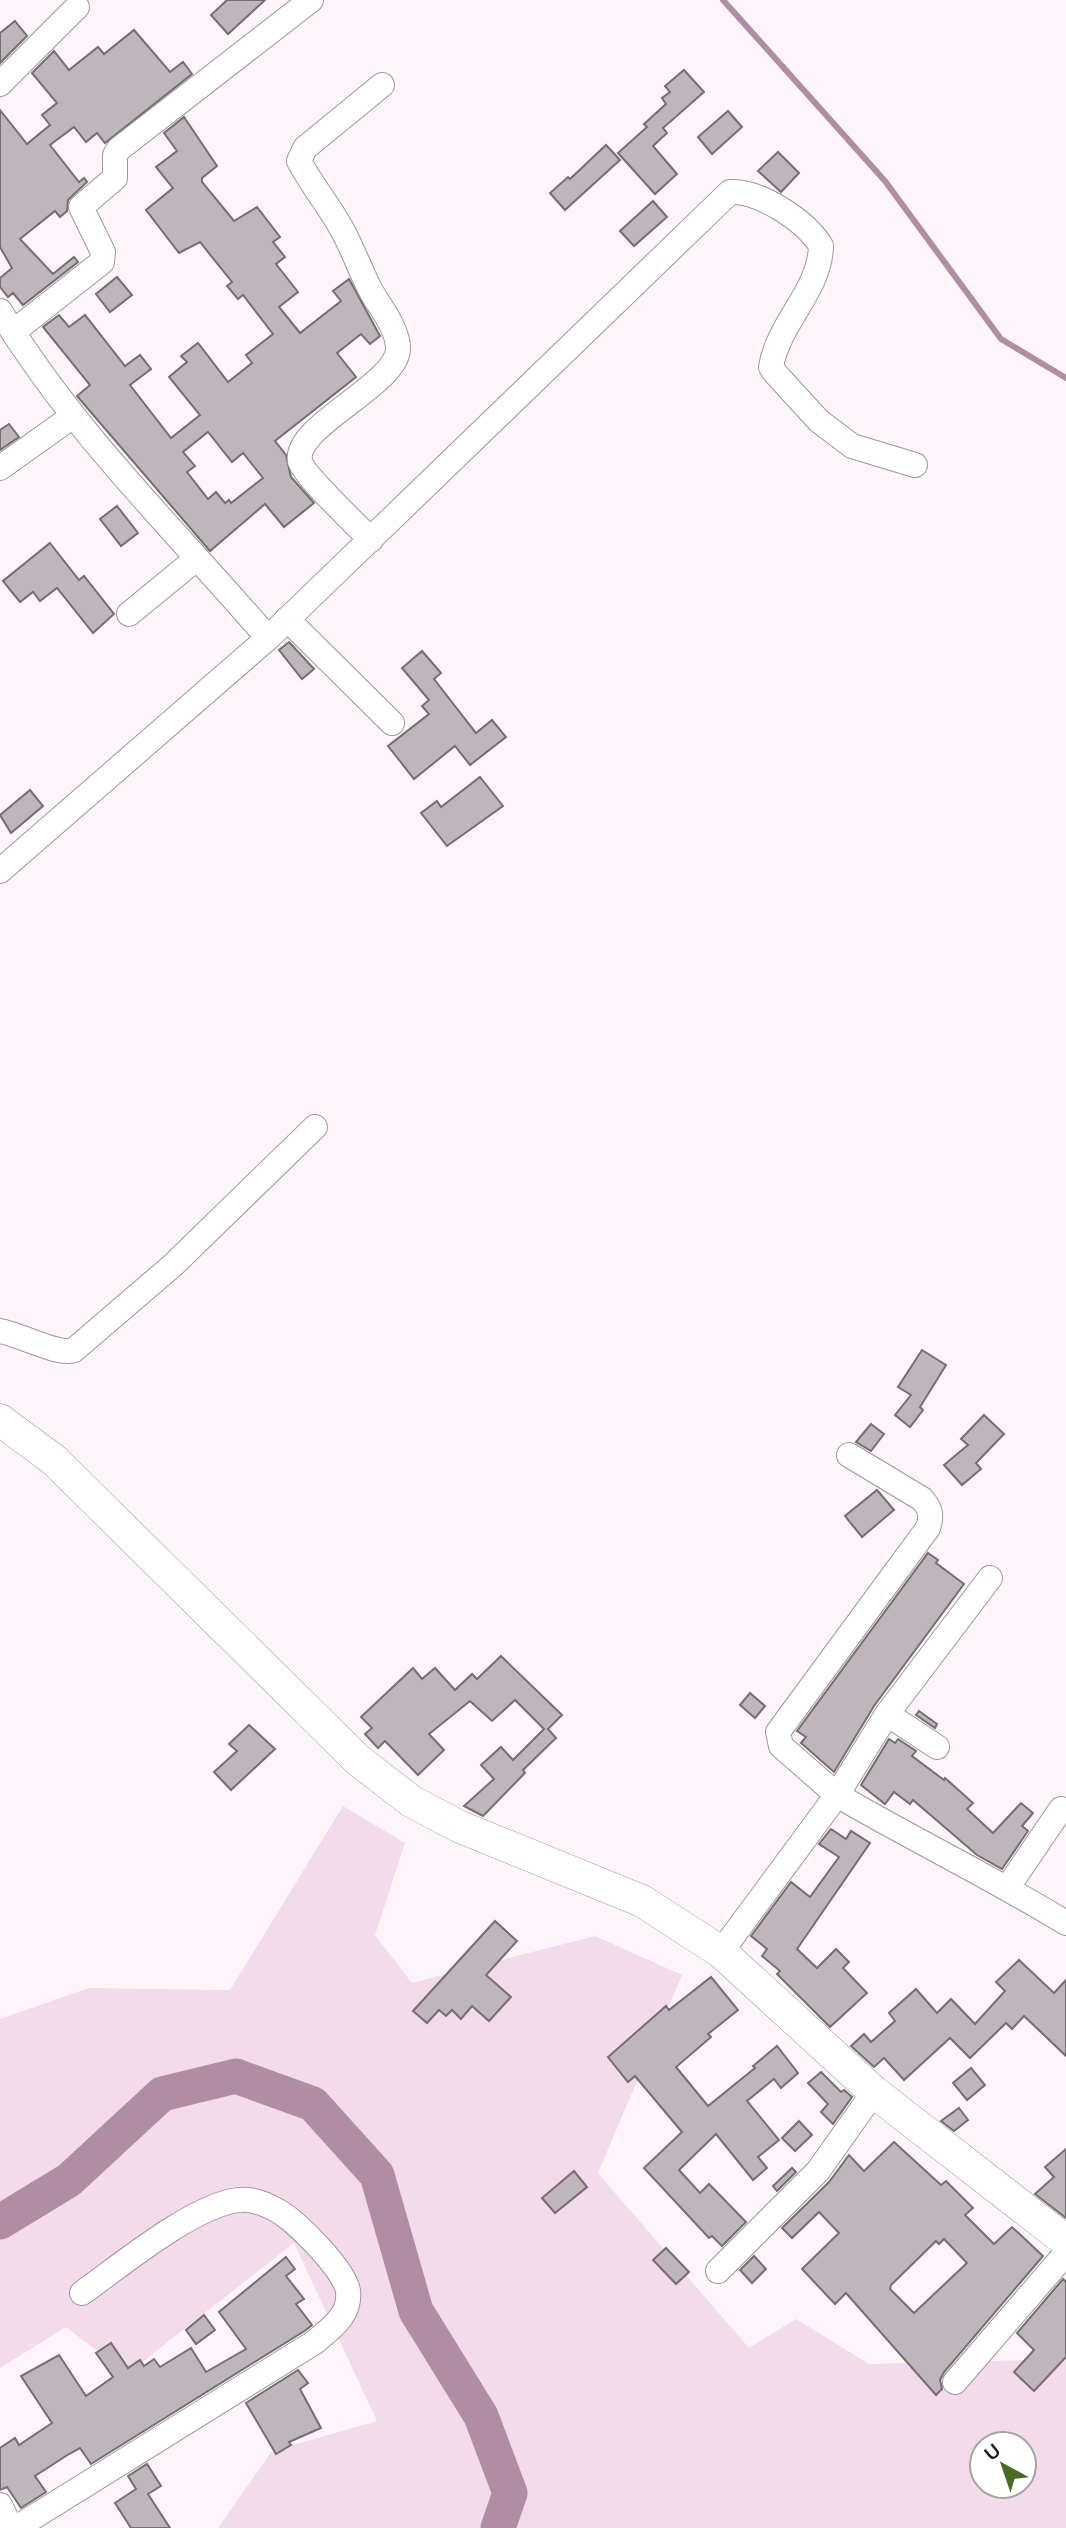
<svg xmlns="http://www.w3.org/2000/svg" width="1066" height="2528" font-family="Mulish,sans-serif">
	<rect width="100%" height="100%" fill="#fef5fb"/>
	<!-- green -->
	<path fill="#f4dbeb" fill-rule="evenodd" d="M343,1806L405,1843L375,1935L412,1983L595,1936L682,1975L598,2173L749,2348L796,2319L869,2364L1066,2359V2528H218L272,2451L377,2421L294,2243L127,2374L66,2327L0,2368V2019L89,1988L230,1990ZM982,2444H1024V2486H982Z"/>
	<g fill="none" stroke-linecap="round" stroke-linejoin="round">
		<!-- stream -->
		<path stroke="#b08da3" stroke-width="6" d="M723,0L885,181L1001,339L1066,378"/>
		<!-- river -->
		<path stroke="#b08da3" stroke-width="35" d="M0,2222L69,2180L162,2094L236,2076L313,2104L377,2175L416,2311L481,2416L510,2493L498,2528"/>
	</g>
	<!-- building -->
	<g fill="#bfb6bc" stroke="#756d72" stroke-width="2" fill-rule="evenodd">
		<path d="M227,0H265L228,34L211,15Z"/>
		<path d="M15,21L27,36L0,63V33Z"/>
		<path d="M134,30L170,72L183,62L192,74L105,143L97,133L86,142L74,127L50,145L79,182L84,178L87,182L68,200L67,211L60,217L55,211L20,239L53,274L74,257L78,262L23,305L13,293L8,297L0,287V278L12,268L0,247V110L27,144L50,125L42,115L57,103L32,73L54,51L69,70L98,47L104,54Z"/>
		<path d="M684,70L704,92L663,128L667,133L653,146L677,174L655,194L618,153L647,127L644,124L666,104L662,98L670,92L665,86Z"/>
		<path d="M728,111L742,127L712,154L698,137Z"/>
		<path d="M184,117L217,166L202,178V182L234,221L257,207L280,237L273,242L285,257L276,264L298,292L279,307L300,333L341,301L333,291L349,279L380,336L370,344L361,334L337,353L356,377L275,441L286,455L291,477L314,503L284,527L265,504L210,551L77,396L90,385L43,327L59,315L69,327L85,315L125,366L140,355L151,369L130,385L171,438L200,415L169,377L187,362L181,356L198,343L228,382L252,363L246,355L273,334L243,295L238,299L227,286L232,282L200,242L179,253L146,210L173,188L156,167L177,151L164,133ZM208,432L232,462L243,453L263,478L231,503L229,500L225,503L216,492L208,499L187,472L195,466L183,452Z"/>
		<path d="M606,145L620,160L565,210L550,193L568,177L570,179Z"/>
		<path d="M778,152L799,173L781,192L758,171Z"/>
		<path d="M653,201L667,217L634,246L620,231Z"/>
		<path d="M117,277L132,295L110,312L96,294Z"/>
		<path d="M9,424L19,437L0,450V430Z"/>
		<path d="M117,506L138,533L121,546L100,519Z"/>
		<path d="M50,543L79,580L84,576L114,614L93,633L57,588L40,601L33,592L20,602L3,581Z"/>
		<path d="M289,642L314,669L302,679L279,650Z"/>
		<path d="M422,651L441,673L434,679L476,733L492,720L506,737L470,765L455,746L414,779L388,746L429,714L422,706L429,700L402,668Z"/>
		<path d="M480,777L503,806L447,846L421,813L437,801L441,807Z"/>
		<path d="M30,790L43,806L11,833L0,815Z"/>
		<path d="M922,1350L946,1365L920,1407L923,1410L910,1427L895,1415L911,1395L898,1387Z"/>
		<path d="M984,1415L1004,1434L976,1463L981,1469L962,1485L944,1465L968,1445L961,1439Z"/>
		<path d="M871,1424L884,1434L871,1451L856,1442Z"/>
		<path d="M877,1490L894,1510L862,1537L845,1516Z"/>
		<path d="M928,1553L938,1560L936,1563L964,1584L874,1706L834,1772L801,1743L806,1737L797,1731Z"/>
		<path d="M501,1656L562,1715L548,1729L556,1738L523,1770L525,1773L483,1816L464,1806L494,1779L481,1765L501,1747L513,1760L544,1729L515,1700L492,1721L470,1701L429,1734L444,1750L418,1775L385,1741L378,1748L365,1734L372,1728L361,1717L413,1668L422,1679L435,1668L455,1690L472,1674L477,1679Z"/>
		<path d="M750,1693L765,1706L755,1718L740,1705Z"/>
		<path d="M919,1711L937,1724L935,1728L916,1715Z"/>
		<path d="M249,1725L275,1749L231,1790L214,1772L237,1751L229,1744Z"/>
		<path d="M889,1739L895,1743L898,1739L916,1751L912,1756L944,1780L945,1778L973,1803L967,1809L993,1833L1021,1803L1033,1813L1022,1826L1028,1831L1002,1869L977,1855L913,1800L910,1804L894,1792L885,1804L861,1785Z"/>
		<path d="M831,1829L846,1839L851,1831L870,1843L797,1949L817,1968L836,1949L849,1962L843,1968L867,1993L830,2027L777,1974L780,1971L762,1956L767,1949L751,1936L791,1882L810,1897L839,1857L819,1844Z"/>
		<path d="M495,1921L517,1941L486,1975L511,1997L489,2021L472,2006L461,2019L452,2010L446,2016L439,2010L427,2023L413,2011Z"/>
		<path d="M1019,1960L1054,1993L1066,1980V2056L1024,2016L1012,2029L1006,2023L970,2058L950,2038L904,2080L884,2058L874,2067L851,2046L864,2034L871,2042L895,2021L889,2013L916,1989L937,2013L951,1999L975,2024L1005,1991L996,1982Z"/>
		<path d="M711,1977L738,2010L708,2034L711,2037L676,2067L708,2106L755,2068L753,2066L777,2046L798,2073L781,2088L774,2079L747,2101L779,2140L758,2157L767,2168L753,2180L716,2134L679,2170L700,2193L709,2184L746,2222L722,2246L712,2236L709,2238L644,2168L682,2132L635,2076L628,2082L608,2057L666,2006L669,2010Z"/>
		<path d="M971,2068L985,2085L967,2100L953,2083Z"/>
		<path d="M821,2072L841,2092L844,2090L852,2097L833,2124L821,2112L828,2104L808,2083Z"/>
		<path d="M959,2108L968,2120L954,2131L941,2121Z"/>
		<path d="M799,2121L812,2135L795,2151L782,2138Z"/>
		<path d="M894,2142L941,2185L946,2181L973,2208L965,2215L994,2244L1012,2227L1043,2256L944,2372L940,2380L942,2389L936,2395L846,2293L835,2304L802,2269L839,2233L819,2212L792,2238L782,2228L829,2182L849,2155L864,2171ZM944,2239L967,2263L914,2313L890,2289L891,2285L936,2241L939,2244Z"/>
		<path d="M1066,2149V2218L1035,2194L1054,2177L1045,2167Z"/>
		<path d="M792,2168L796,2172L777,2191L773,2186Z"/>
		<path d="M574,2171L587,2187L555,2213L542,2198Z"/>
		<path d="M666,2248L689,2272L676,2284L653,2260Z"/>
		<path d="M754,2256L766,2269L752,2283L740,2270Z"/>
		<path d="M286,2257L295,2269L286,2276L304,2299L296,2304L312,2325L306,2330L91,2464L80,2448L69,2454L35,2476L46,2492L21,2508L7,2487L0,2490V2448L15,2438L19,2445L52,2423L21,2376L59,2355L86,2396L113,2377L96,2353L111,2343L128,2368L140,2360L144,2366L154,2359L160,2367L191,2348L206,2372L246,2349L219,2312Z"/>
		<path d="M1063,2279L1066,2282V2357L1034,2391L1014,2372L1034,2350L1017,2333Z"/>
		<path d="M204,2315L215,2330L196,2344L186,2330Z"/>
		<path d="M298,2370L308,2383L300,2389L321,2428L289,2442L291,2445L276,2454L246,2403Z"/>
		<path d="M147,2464L161,2486L148,2494L170,2528H131L115,2503L136,2489L128,2476Z"/>
	</g>
	<g fill="none" stroke-linecap="round" stroke-linejoin="round">
		<defs>
			<g id="minor">
				<path d="M0,84L77,7"/>
				<path d="M0,311C74,433 176,531 268,638"/>
				<path d="M13,332L102,262L103,252L81,207L115,178V155L119,149L311,0"/>
				<path d="M0,468L73,416"/>
				<path d="M371,540C358,526 303,475 300,461C293,426 399,384 398,348C398,329 380,307 371,291C361,272 354,252 344,233C331,208 312,186 299,161L305,148L382,85"/>
				<path d="M129,614L196,559"/>
				<path d="M287,619L392,723"/>
				<path d="M0,871L268,638L730,192C759,190 806,221 821,246C820,291 778,323 771,367L775,373L819,421L852,446L915,465"/>
				<path d="M0,1331C19,1334 59,1356 74,1350L172,1266L315,1127"/>
				<path d="M849,1455L922,1499C931,1509 932,1516 928,1528L778,1732L781,1746L837,1795L887,1714L990,1578"/>
				<path d="M887,1714L937,1747"/>
				<path d="M1008,1887L1061,1809"/>
				<path d="M721,1952L837,1795C912,1839 991,1877 1066,1923"/>
				<path d="M718,2271L818,2171L874,2092"/>
				<path d="M955,2382L1066,2253"/>
				<path d="M0,2505L11,2528"/>
				<path d="M16,2528L315,2342C331,2328 351,2315 348,2291C345,2270 296,2221 278,2211C266,2204 252,2198 238,2200C192,2206 120,2266 82,2293"/>
			</g>
			<path id="major" d="M0,1420L54,1460L358,1760L411,1801L458,1826L642,1901L721,1952L874,2092L1066,2241"/>
		</defs>
		<!-- minor casing -->
		<use href="#minor" stroke="#9e969b" stroke-width="26"/>
		<!-- major casing -->
		<use href="#major" stroke="#9e969b" stroke-width="33"/>
		<!-- minor -->
		<use href="#minor" stroke="#fff" stroke-width="24"/>
		<!-- major -->
		<use href="#major" stroke="#fff" stroke-width="32"/>
	</g>
	<!-- north arrow -->
	<g transform="translate(1003 2465) rotate(320)"><circle r="33" fill="#ffffff" stroke="#a5a3a4" stroke-width="2"/>
	<path d="M0-5L12 26L0 18L-12 26Z" fill="#4a6c23"/>
	<text y="-10" font-size="19" font-weight="bold" text-anchor="middle" fill="#1d191b">U</text>
	</g>
</svg>
